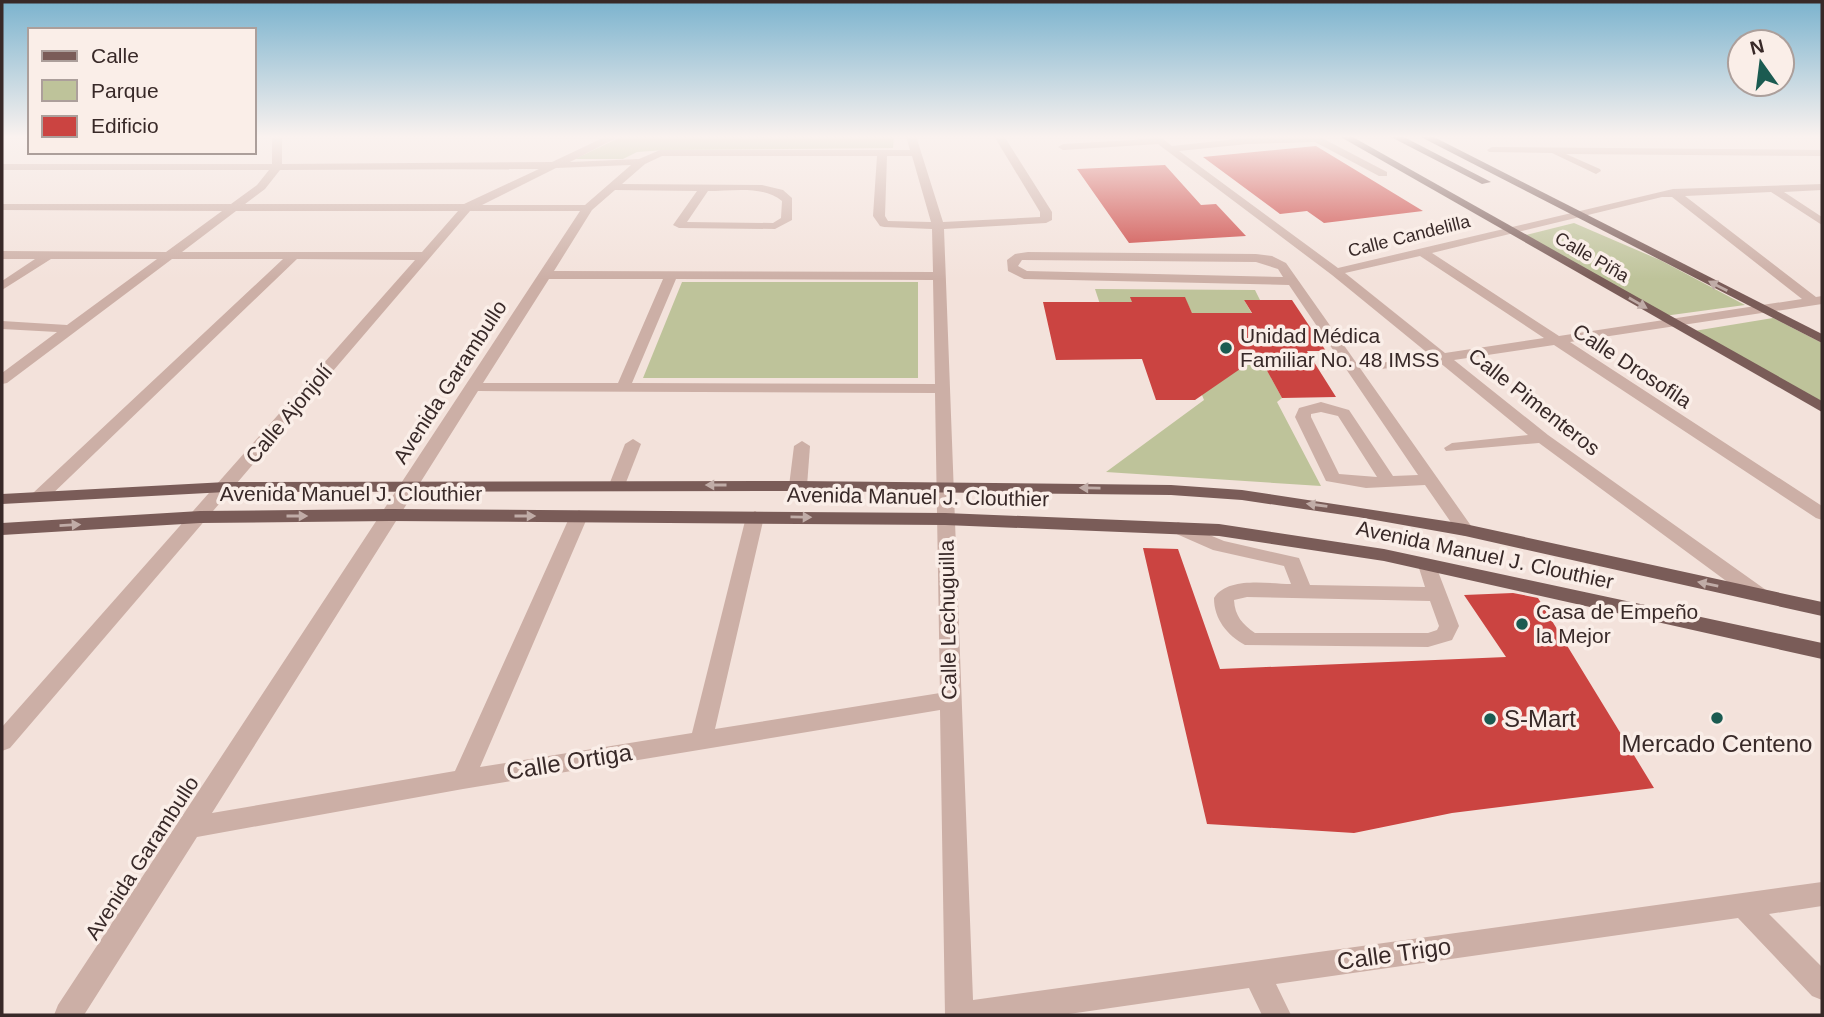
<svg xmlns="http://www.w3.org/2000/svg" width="1824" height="1017" font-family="Arial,sans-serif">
	<rect width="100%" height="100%" fill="#f3e2db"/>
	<!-- green -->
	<g fill="#bec39a">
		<path d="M623,136H894L893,148L665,150L637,152L623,159H575Z"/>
		<path d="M1574,223L1660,260L1745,305L1664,316L1526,235Z"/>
		<path d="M682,282H918V378H643Z"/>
		<path d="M1095,289L1255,290L1260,300H1244L1255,319L1192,313L1184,297L1148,344L1116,353Z"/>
		<path d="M1773,318L1822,343V403L1694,331Z"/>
		<path d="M1261,359L1282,398L1277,402L1321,486L1106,472L1204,400L1188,361Z"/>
	</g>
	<!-- building -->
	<g fill="#cb4441">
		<path d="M1316,146L1423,211L1324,223L1307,211L1280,214L1203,157Z"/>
		<path d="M1165,165L1201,205L1216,204L1246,236L1129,243L1077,169Z"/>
		<path d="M1130,297H1185L1192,313H1252L1244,300H1292L1326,351H1307L1336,397L1282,398L1259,356L1195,400H1156L1142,359L1056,360L1043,302H1132Z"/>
		<path d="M1143,548L1178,549L1220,669L1506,657L1464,595L1513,593L1538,598L1654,788L1452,813L1354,833L1207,824Z"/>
	</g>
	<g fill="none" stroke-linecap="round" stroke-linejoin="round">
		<!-- minor -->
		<g fill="#ccafa6" fill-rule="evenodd">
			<path d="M272,136H282V164L552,162L607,136H620L570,162L639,159L660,150H910L906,136H916L943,222L1040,217V212L994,136H1004L1052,212V220L1046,223L944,229L973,1000L1822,882V906L1769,914L1822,967V1000L1812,996L1738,918L1276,984L1291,1015H1262L1249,988L1062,1015H945L940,710L463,789L197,837L84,1015H54L58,1005L580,211H470L10,748L2,751V727L415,260L297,259L45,501H33L30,497L33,493L283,259H172L7,383L2,384V373L57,332L2,329V321L67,325L157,259H51L2,290V281L35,259H2V251L166,252L222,211L2,210V204H231L257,185L269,170H2V164H272ZM662,156H877L873,216L880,226L884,227L932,229L933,272L554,271L592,210L615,190L697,191L673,225L679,228L775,229L792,220V198L783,190L762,185L622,184L645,164ZM887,156H912L931,222L888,221L885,216ZM631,165L585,205H482L556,168ZM539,169L464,204H245L265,189L280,170ZM708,191C731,191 764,185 782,201L781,218L773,223L687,222ZM236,211H458L422,252H182ZM549,279H663L618,383H483ZM676,279L933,280L935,384L632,383ZM478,391L935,393L940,693L715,729L764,517L755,511L746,517L692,733L480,767L588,516L579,510L570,516L455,771L212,813Z"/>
			<path d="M1148,136H1159L1172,146L1247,138L1318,136L1387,172V176H1379L1315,142L1247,144L1179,151L1338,268L1673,189L1822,184V190L1784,192L1822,217V225L1771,192L1685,196L1816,297L1822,296V304L1570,342L1822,506V520L1816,518L1554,345L1454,360L1548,435L1766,590L1769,595L1766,600H1752L1539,443L1446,451L1444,448L1452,443L1528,435L1439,362L1381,369V363L1430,355L1332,275L1158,144L1063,150L1058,147L1063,144L1151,139ZM1662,197H1672L1802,299L1559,336L1432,253ZM1420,256L1544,338L1445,353L1345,273Z"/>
			<path d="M1492,147L1822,150V156L1566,154L1600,169L1601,171L1596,174L1552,153L1489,152L1487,150Z"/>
			<path d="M1028,252L1256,254L1272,256L1286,263L1474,530L1465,536L1459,534L1425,485L1366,488L1326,481L1295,417L1299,408L1321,402L1349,410L1393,476L1418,475L1289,285L1024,279L1008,271L1007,260L1015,254ZM1022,260L1256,262L1278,269L1283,277L1027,271L1018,266ZM1321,412L1338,416L1377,477L1339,474L1311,417V414Z"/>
			<path d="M633,439L641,444L625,485L623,489H611L609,485L625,444Z"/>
			<path d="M802,441L810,446L807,486L798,491L789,486L794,446Z"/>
			<path d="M1178,522L1224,541L1299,558L1310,585L1425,587L1418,565L1427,559L1434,561L1459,626L1452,640L1428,647L1245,645C1227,635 1214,619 1214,598C1228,576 1269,584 1291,584L1284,566L1213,550L1172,532L1169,528ZM1247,597L1430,601L1439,626L1437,630L1428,633H1255C1242,624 1235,616 1234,600Z"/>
		</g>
		<!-- major -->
		<g fill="#7a5c58" fill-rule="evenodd">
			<path d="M1339,136H1351L1822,401V412Z"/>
			<path d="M1389,136H1402L1491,182L1482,184Z"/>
			<path d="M1419,136H1432L1822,334V343Z"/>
			<path d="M798,481L1171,485L1242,490L1465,524L1822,602V616L1465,536L1358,517L1242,500L1171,495L798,491L226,492L2,504V494L226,482Z"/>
			<path d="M390,509L945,513L1219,524L1384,549L1822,643V659L1384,561L1219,536L945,525L390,521L200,523L2,535V523L200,511Z"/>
		</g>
	</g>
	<!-- one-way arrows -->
	<defs><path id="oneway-solid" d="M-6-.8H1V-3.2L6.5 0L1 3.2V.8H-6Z" transform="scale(1.75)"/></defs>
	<g fill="#c0aca7">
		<use href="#oneway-solid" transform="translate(1718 286) rotate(-153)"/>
		<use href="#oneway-solid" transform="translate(1638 303) rotate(30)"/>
		<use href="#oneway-solid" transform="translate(716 485) rotate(-180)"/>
		<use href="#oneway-solid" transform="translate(1090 488) rotate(-179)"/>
		<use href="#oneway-solid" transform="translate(1317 505) rotate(-172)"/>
		<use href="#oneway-solid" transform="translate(297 516)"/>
		<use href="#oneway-solid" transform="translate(525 516)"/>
		<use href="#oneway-solid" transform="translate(801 517) rotate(1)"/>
		<use href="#oneway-solid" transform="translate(70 525) rotate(-3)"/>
		<use href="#oneway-solid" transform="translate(1708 584) rotate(-168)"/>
	</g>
	<!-- sky -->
	<linearGradient id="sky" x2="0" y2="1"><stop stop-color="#7bb3ce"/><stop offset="0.49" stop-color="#faf2ef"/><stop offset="1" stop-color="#faf2ef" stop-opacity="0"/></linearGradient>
	<rect width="1824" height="279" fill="url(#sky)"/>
	<!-- markers -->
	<g fill="#1b5b51" stroke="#faeee8" stroke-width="2.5">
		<circle cx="1226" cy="348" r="7"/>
		<circle cx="1522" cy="624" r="7"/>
		<circle cx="1717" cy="718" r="7"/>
		<circle cx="1490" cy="719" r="7"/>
	</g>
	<g text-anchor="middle" stroke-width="7" stroke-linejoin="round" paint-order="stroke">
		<!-- far-street labels -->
		<g font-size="18" fill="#382928" stroke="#faeee8">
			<text transform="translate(1409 236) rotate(-14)" y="6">Calle Candelilla</text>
			<text transform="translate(1592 257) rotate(30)" y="6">Calle Piña</text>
		</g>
		<!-- poi labels -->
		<g font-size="21" fill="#382928" stroke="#faeee8" text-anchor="start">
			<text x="1240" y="343">Unidad Médica<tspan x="1240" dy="24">Familiar No. 48 IMSS</tspan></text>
			<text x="1536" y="619">Casa de Empeño<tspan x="1536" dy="24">la Mejor</tspan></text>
		</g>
		<!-- street labels -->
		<g font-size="21" fill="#382928" stroke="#faeee8">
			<text transform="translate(1632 366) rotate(33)" y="7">Calle Drosofila</text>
			<text transform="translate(450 382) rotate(-57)" y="7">Avenida Garambullo</text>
			<text transform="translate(1534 402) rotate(38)" y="7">Calle Pimenteros</text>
			<text transform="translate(289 414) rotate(-50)" y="7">Calle Ajonjolí</text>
			<text x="351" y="501">Avenida Manuel J. Clouthier</text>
			<text transform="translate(918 497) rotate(1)" y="7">Avenida Manuel J. Clouthier</text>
			<text transform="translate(1485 555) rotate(12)" y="7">Avenida Manuel J. Clouthier</text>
			<text transform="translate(948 620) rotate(-91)" y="7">Calle Lechuguilla</text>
			<text transform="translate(142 858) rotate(-57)" y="7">Avenida Garambullo</text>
		</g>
		<!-- near-poi labels -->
		<g font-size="24" fill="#382928" stroke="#faeee8" text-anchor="start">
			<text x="1504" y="727">S-Mart</text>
			<text x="1717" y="752" text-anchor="middle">Mercado Centeno</text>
		</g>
		<!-- near-street labels -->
		<g font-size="24" fill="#382928" stroke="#faeee8">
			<text transform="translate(569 762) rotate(-9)" y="8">Calle Ortiga</text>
			<text transform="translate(1394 954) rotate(-8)" y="8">Calle Trigo</text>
		</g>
	</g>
	<!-- border -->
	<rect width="1824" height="1017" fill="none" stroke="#382928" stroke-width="7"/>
	<!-- legend -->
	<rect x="28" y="28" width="228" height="126" fill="#faeee8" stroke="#ac9f9b" stroke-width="2"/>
	<rect x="42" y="51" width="35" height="10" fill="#7a5c58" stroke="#ac9f9b" stroke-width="2"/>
	<text x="91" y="63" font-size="21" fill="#382928">Calle</text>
	<rect x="42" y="80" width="35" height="21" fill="#bec39a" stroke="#ac9f9b" stroke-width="2"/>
	<text x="91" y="98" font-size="21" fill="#382928">Parque</text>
	<rect x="42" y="116" width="35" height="21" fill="#cb4441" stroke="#ac9f9b" stroke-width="2"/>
	<text x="91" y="133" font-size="21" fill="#382928">Edificio</text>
	<!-- north arrow -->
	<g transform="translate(1761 63) rotate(346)"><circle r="33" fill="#faeee8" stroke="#ac9f9b" stroke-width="2"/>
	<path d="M0-5L12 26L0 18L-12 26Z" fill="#1b5b51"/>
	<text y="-10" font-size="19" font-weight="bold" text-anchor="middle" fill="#382928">N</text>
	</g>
</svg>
